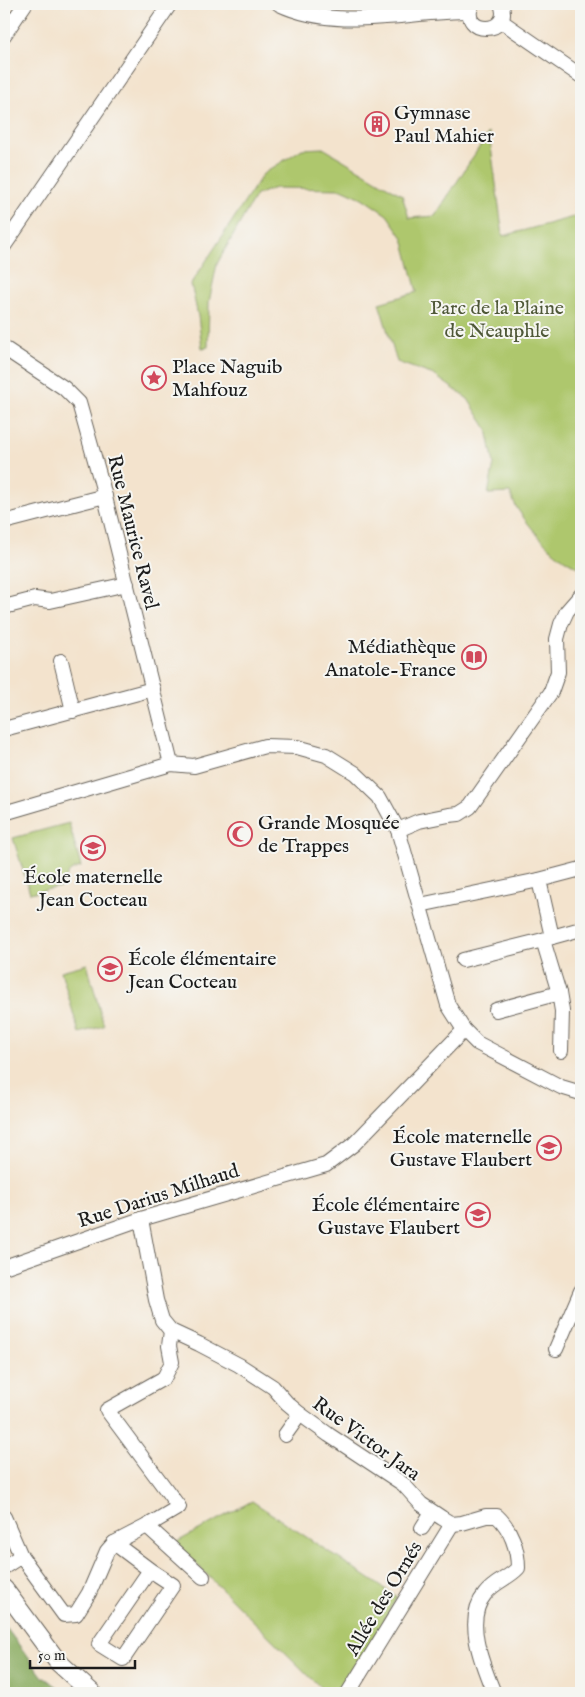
<svg xmlns="http://www.w3.org/2000/svg" width="585" height="1697" font-family="'IM FELL English',serif">
	<rect width="100%" height="100%" fill="#f6f6f2"/>
	<filter id="ink" filterUnits="userSpaceOnUse"><feTurbulence type="fractalNoise" baseFrequency=".02" numOctaves="2"/><feDisplacementMap in="SourceGraphic" scale="10" xChannelSelector="R" yChannelSelector="G"/><feConvolveMatrix kernelMatrix="1 2 1 2 8 2 1 2 1" color-interpolation-filters="sRGB"/></filter>
	<filter id="wash" filterUnits="userSpaceOnUse"><feTurbulence type="fractalNoise" baseFrequency=".0096" numOctaves="4" result="noise"/><feDisplacementMap in="SourceGraphic" scale="20" xChannelSelector="R" yChannelSelector="G"/><feGaussianBlur stdDeviation="1.12" result="paint"/><feColorMatrix in="noise" values="0 0 0 0 0 0 0 0 0 0 0 0 0 0 0 0 0 1.4 0 .05"/><feComposite in="paint" operator="in"/></filter>
	<g filter="url(#wash)">
		<rect width="100%" height="100%" fill="#f3e3cd"/>
		<!-- green -->
		<g fill="#aec76d" stroke="#657244">
			<path d="M301,4H344L341,8Z"/>
			<path d="M489,132L503,236L581,215V568C557,559 536,535 521,514C516,508 513,500 510,493L488,494L494,464L487,429L468,399L434,375L397,362L379,303L417,292L403,238L387,215L362,198L342,189L275,188L256,195L217,264L209,302L208,347L202,348L198,316L191,284L263,174L302,149L323,148L402,195L409,218L435,216Z"/>
			<path d="M69,823L81,867C69,870 65,874 65,886L30,893L13,838Z"/>
			<path d="M87,964L104,1026L79,1033L61,971Z"/>
			<path d="M252,1501L397,1597L343,1693H326L175,1543Z"/>
		</g>
		<!-- forest -->
		<path fill="#8aac60" stroke="#53643e" d="M4,1625L43,1677L67,1693H4Z"/>
	</g>
	<g filter="url(#ink)">
		<g fill="none" stroke-linecap="round" stroke-linejoin="round">
			<defs>
				<g id="minor">
					<path d="M279,4C338,32 407,11 469,11"/>
					<path d="M472,4C458,36 514,36 501,4"/>
					<path d="M501,21L581,76"/>
					<path d="M4,35L25,4"/>
					<path d="M4,246L170,4"/>
					<path d="M4,348L64,388L79,403L102,485L171,764"/>
					<path d="M4,522L105,496"/>
					<path d="M4,607L35,599L50,601L127,584"/>
					<path d="M61,661L73,711"/>
					<path d="M4,729L153,689"/>
					<path d="M4,813L171,764L194,766L265,746L297,747L326,755L355,773L380,797L398,830L448,1005L464,1030L477,1043L561,1087L581,1093"/>
					<path d="M398,830L419,821L449,815L459,814L470,807L551,692L558,672L557,639L561,624L567,611L581,595"/>
					<path d="M539,880L552,937L543,940L559,993L562,1011L561,1051"/>
					<path d="M420,905L539,880L581,869"/>
					<path d="M552,937L581,929"/>
					<path d="M463,960L543,940"/>
					<path d="M496,1010L559,993"/>
					<path d="M141,1219L156,1300L162,1320L171,1331L199,1344L239,1365L273,1387L287,1403L300,1414L329,1435L403,1484L421,1504L442,1518L452,1524L462,1523L486,1516H497C511,1529 518,1549 518,1568C509,1578 494,1582 485,1594C463,1620 483,1666 494,1693"/>
					<path d="M4,1267L141,1219L326,1165L354,1144L464,1030"/>
					<path d="M556,1349L581,1291"/>
					<path d="M285,1435L300,1414"/>
					<path d="M4,1517L21,1556L64,1615L76,1614L89,1593L107,1551L114,1543L147,1526L179,1507L107,1410L164,1378L172,1362L169,1346L171,1331"/>
					<path d="M147,1526L203,1577"/>
					<path d="M422,1528L432,1512"/>
					<path d="M114,1543L150,1570L99,1644L123,1659L173,1585L150,1570"/>
					<path d="M4,1567L21,1556"/>
					<path d="M348,1693L452,1524"/>
				</g>
				<path id="tertiary" d="M4,1589L58,1662L92,1693"/>
			</defs>
			<!-- minor casing -->
			<use href="#minor" stroke="#67625a" stroke-width="16"/>
			<!-- tertiary casing -->
			<use href="#tertiary" stroke="#67625a" stroke-width="20"/>
			<!-- minor -->
			<use href="#minor" stroke="#fff" stroke-width="14"/>
			<!-- tertiary -->
			<use href="#tertiary" stroke="#fff" stroke-width="18"/>
		</g>
	</g>
	<!-- icons -->
	<defs>
		<symbol id="building-ring" viewBox="-11 -11 22 22"><circle r="9.5" fill="#f6f6f2" stroke="#d1495b" stroke-width="1.5"/><path d="M-4-6H4V6H1V3H-1V6H-4ZM-2.5-4.3h1.7v1.8h-1.7ZM.8-4.3h1.7v1.8H.8ZM-2.5-1h1.7V.8h-1.7ZM.8-1h1.7V.8H.8Z" fill="#d1495b"/></symbol>
		<symbol id="sight-ring" viewBox="-11 -11 22 22"><circle r="9.5" fill="#f6f6f2" stroke="#d1495b" stroke-width="1.5"/><path d="M0-6L1.8-2.2L6-1.7L2.9 1.2L3.7 5.4L0 3.3L-3.7 5.4L-2.9 1.2L-6-1.7L-1.8-2.2Z" fill="#d1495b"/></symbol>
		<symbol id="library-ring" viewBox="-11 -11 22 22"><circle r="9.5" fill="#f6f6f2" stroke="#d1495b" stroke-width="1.5"/><path d="M-6-4Q-3-5.5-.7-3.5V5Q-3 3-6 4ZM6-4Q3-5.5 .7-3.5V5Q3 3 6 4Z" fill="#d1495b"/></symbol>
		<symbol id="mosque-ring" viewBox="-11 -11 22 22"><circle r="9.5" fill="#f6f6f2" stroke="#d1495b" stroke-width="1.5"/><path d="M3.5-4.9A6 6 0 1 0 3.5 4.9A5 5 0 1 1 3.5-4.9Z" fill="#d1495b"/></symbol>
		<symbol id="school-ring" viewBox="-11 -11 22 22"><circle r="9.5" fill="#f6f6f2" stroke="#d1495b" stroke-width="1.5"/><path d="M0-5L7-2L0 1L-7-2ZM-4 1L0 2.5L4 1V4Q0 6-4 4Z" fill="#d1495b"/></symbol>
	</defs>
	<g fill-rule="evenodd">
		<use href="#building-ring" x="363" y="110" width="28" height="28"/>
		<use href="#sight-ring" x="140" y="364" width="28" height="28"/>
		<use href="#library-ring" x="460" y="643" width="28" height="28"/>
		<use href="#mosque-ring" x="226" y="820" width="28" height="28"/>
		<use href="#school-ring" x="79" y="834" width="28" height="28"/>
		<use href="#school-ring" x="96" y="955" width="28" height="28"/>
		<use href="#school-ring" x="535" y="1134" width="28" height="28"/>
		<use href="#school-ring" x="464" y="1201" width="28" height="28"/>
	</g>
	<g text-anchor="middle" stroke-width="4" stroke-linejoin="round" paint-order="stroke">
		<!-- poi labels -->
		<g font-size="20" fill="#1c1c1c" stroke="#f6f6f2" text-anchor="start">
			<text x="394" y="119">Gymnase<tspan x="394" dy="23">Paul Mahier</tspan></text>
			<text x="172" y="373">Place Naguib<tspan x="172" dy="23">Mahfouz</tspan></text>
			<text x="456" y="653" text-anchor="end">Médiathèque<tspan x="456" dy="23">Anatole-France</tspan></text>
			<text x="258" y="829">Grande Mosquée<tspan x="258" dy="23">de Trappes</tspan></text>
			<text x="93" y="883" text-anchor="middle">École maternelle<tspan x="93" dy="23">Jean Cocteau</tspan></text>
			<text x="128" y="965">École élémentaire<tspan x="128" dy="23">Jean Cocteau</tspan></text>
			<text x="532" y="1143" text-anchor="end">École maternelle<tspan x="532" dy="23">Gustave Flaubert</tspan></text>
			<text x="460" y="1211" text-anchor="end">École élémentaire<tspan x="460" dy="23">Gustave Flaubert</tspan></text>
		</g>
		<!-- park labels -->
		<g font-size="20" fill="#4f5838" stroke="#f6f6f2">
			<text x="497" y="314">Parc de la Plaine<tspan x="497" dy="23">de Neauphle</tspan></text>
		</g>
		<!-- street labels -->
		<g font-size="20" fill="#1c1c1c" stroke="#f6f6f2">
			<text transform="translate(134 532) rotate(76)" y="7">Rue Maurice Ravel</text>
			<text transform="translate(158 1195) rotate(-18)" y="7">Rue Darius Milhaud</text>
			<text transform="translate(367 1438) rotate(36)" y="7">Rue Victor Jara</text>
			<text transform="translate(383 1598) rotate(-59)" y="7">Allée des Ornés</text>
		</g>
	</g>
	<!-- margin -->
	<rect width="585" height="1697" fill="none" stroke="#f6f6f2" stroke-width="20"/>
	<!-- scale -->
	<path d="M30 1660v8h105v-8" fill="none" stroke="#1c1c1c" stroke-width="2.5"/>
	<text x="38" y="1660" font-size="15" fill="#1c1c1c" stroke="#f6f6f2" stroke-width="4" paint-order="stroke">50 m</text>
</svg>
